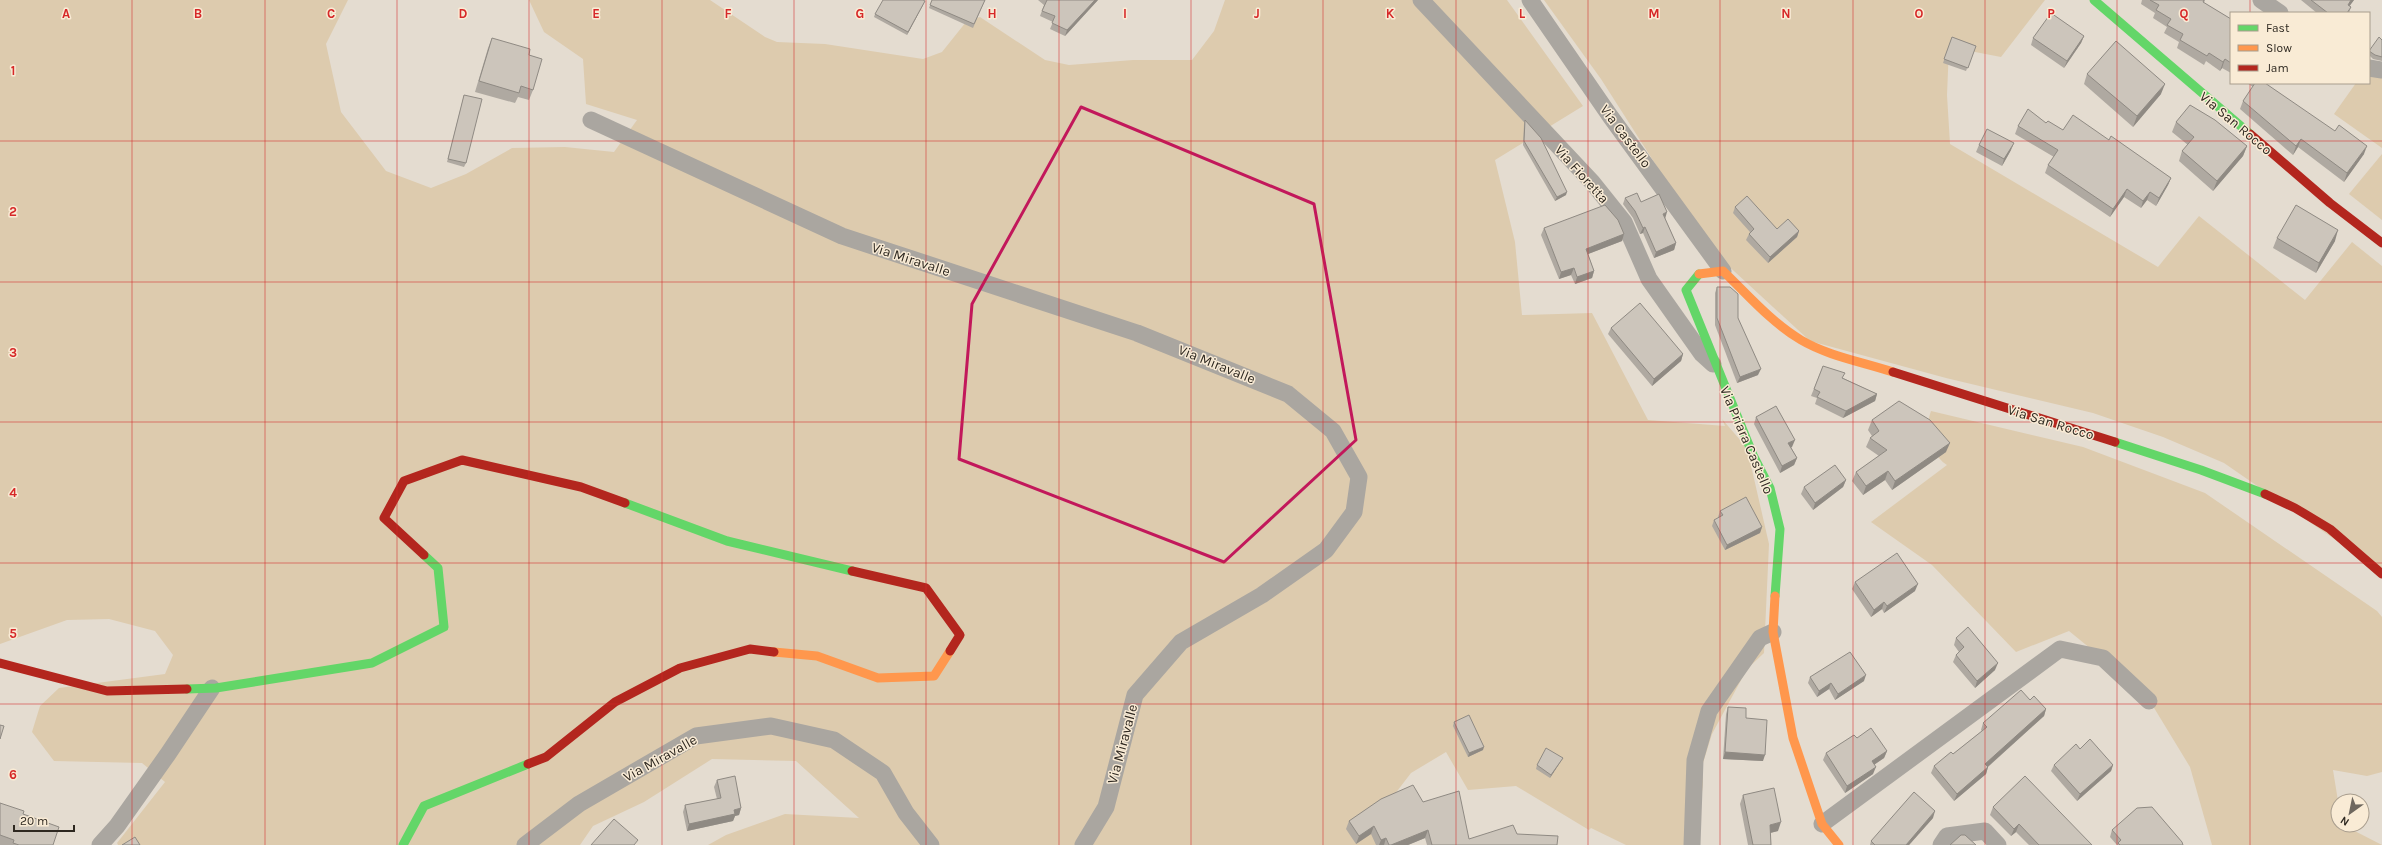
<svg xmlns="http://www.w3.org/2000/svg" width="2382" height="845" font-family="Karla,sans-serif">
	<rect width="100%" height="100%" fill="#e4dcd0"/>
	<!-- green -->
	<g fill="#ddcbae">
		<path d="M0,0H348L326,44L341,112L386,171L431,188L466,174L512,148L565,147L614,152L637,120L586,104L583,59L544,32L529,0H710L765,37L777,42L825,44L923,59L942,52L966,22L980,17L1045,60L1069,65L1133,60H1192L1214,31L1225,0H1507L1583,106L1495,160L1515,242L1522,315L1592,313L1648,420L1725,426L1722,419L1747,448L1769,544L1764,653L1747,669L1712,734L1703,763V785L1694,845H1626L1591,828L1589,830L1516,786L1468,790L1446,752L1411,773L1378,816L1381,845H708L726,835L785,814L859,818L796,761L712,759L644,802L593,826L580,845H118L117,843L165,782L142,763L54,761L32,732L40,706L59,688L165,674L173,655L155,631L109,619L67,620L0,644Z"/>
		<path d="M1544,0H2045L2001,57L1949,47L1947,95L1950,144L2158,267L2199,216L2305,300L2352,242L2382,266V572L2224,463L2163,437L2093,413L1946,378L1810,341L1709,248L1601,79Z"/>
		<path d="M2369,69L2382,71V148L2334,114L2356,83H2369Z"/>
		<path d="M2382,154V220L2349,194Z"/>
		<path d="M1931,411L2083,447L2205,493L2377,611L2382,617V772L2367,776L2333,770L2338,801V825H2343L2382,845H2212L2190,767L2145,693L2069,631L2016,652L1932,565L1871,522L1947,465C1931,455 1924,429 1931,411Z"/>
	</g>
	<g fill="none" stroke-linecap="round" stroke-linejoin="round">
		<!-- street -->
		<g stroke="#aaa6a0" stroke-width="17">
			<path d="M1421,0L1592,182L1624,222L1649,279L1702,354L1713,364"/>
			<path d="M1530,0L1610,116L1723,271"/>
			<path d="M2261,0L2280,13"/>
			<path d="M2369,68L2382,70"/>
			<path d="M591,120L842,236L1137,333L1288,394L1333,431L1359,477L1354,512L1326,550L1262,595L1181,642L1135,695L1106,807L1083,845"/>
			<path d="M1822,824L2060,649L2103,658L2149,701"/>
			<path d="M100,845L117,826L168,754L212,688"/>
			<path d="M525,845L579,804L696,736L771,726L834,740L883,773L906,813L931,845"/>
			<path d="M1692,845L1695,760L1709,711L1760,638L1773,632"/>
			<path d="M1941,845L1947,836L1985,831L1998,845"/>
		</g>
		<!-- fast -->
		<g stroke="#63d668" stroke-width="9">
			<path d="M2094,0L2250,134"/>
			<path d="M1699,274L1686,290L1753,455L1770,488L1780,529L1775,596"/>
			<path d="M2115,442L2201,470L2265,494"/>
			<path d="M625,503L727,541L852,571"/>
			<path d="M187,689L216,688L372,663L444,627L438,568L424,555"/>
			<path d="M403,845L424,806L528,764"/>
		</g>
		<!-- slow -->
		<g stroke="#ff974d" stroke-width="9">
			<path d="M1699,274L1723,271C1748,295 1771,322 1801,340C1828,356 1863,362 1893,372"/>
			<path d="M1775,596L1773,632L1793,738L1822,824L1839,845"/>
			<path d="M774,652L817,656L878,678L934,676L950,651"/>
		</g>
		<!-- jam -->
		<g stroke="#b3261e" stroke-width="9">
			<path d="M2250,134L2330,203L2382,243"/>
			<path d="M1893,372L2115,442"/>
			<path d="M2265,494L2295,508L2330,529L2382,574"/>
			<path d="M424,555L384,518L404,481L462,460L581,487L625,503"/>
			<path d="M852,571L926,588L960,635L950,651"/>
			<path d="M0,663L107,691L187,689"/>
			<path d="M528,764L546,757L615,702L680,668L750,649L774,652"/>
		</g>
	</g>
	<!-- wall -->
	<g fill="#afa9a1">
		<path d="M932,0H985L973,28L929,8Z"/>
		<path d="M1038,0H1098L1065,36L1050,29L1053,22L1040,16L1044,5Z"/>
		<path d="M2142,0H2205L2204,3L2231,19V73L2222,68L2220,71L2206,61L2204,65L2177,48L2179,42L2164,33L2167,27L2153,18L2155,13L2141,4Z"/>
		<path d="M2301,0H2354L2349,6L2351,7L2349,13H2317Z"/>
		<path d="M923,5L907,35L874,17L875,14Z"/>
		<path d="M2084,36L2081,43L2064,68L2031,45L2033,38Z"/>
		<path d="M1952,37L1976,46L1966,71L1943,63Z"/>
		<path d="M492,38L529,55L533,90L529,100L518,97L515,103L475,92L488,48Z"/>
		<path d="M2382,40V61L2373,59L2369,55V50Z"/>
		<path d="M2087,74L2161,94L2133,127L2084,84Z"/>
		<path d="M2247,83H2267L2266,84L2364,154L2344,182L2298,147L2293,155L2240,109L2243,101L2253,87Z"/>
		<path d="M464,95L466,163L464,167L447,162Z"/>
		<path d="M1525,120L1566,195L1555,201L1523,145L1524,124Z"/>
		<path d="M2176,122L2247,146L2243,156L2213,191L2179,161L2182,151L2188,145L2172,132Z"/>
		<path d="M2046,123L2063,130L2109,140L2171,178L2168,185L2156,206L2147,200L2141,208L2124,197L2110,217L2045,173L2048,165L2054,157L2015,134L2018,126Z"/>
		<path d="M1979,145L2011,150L2002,166L1976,152Z"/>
		<path d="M1625,198L1641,202L1665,218L1676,243L1674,250L1654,258L1643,233L1640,234L1633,218L1623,204Z"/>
		<path d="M1735,207L1777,229L1799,231L1797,237L1768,263L1746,240L1750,232L1733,213Z"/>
		<path d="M1544,228L1624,234L1622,241L1588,254L1594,271L1592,278L1575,284L1571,275L1559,279L1541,235Z"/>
		<path d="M2277,238L2335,241L2316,273L2273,248Z"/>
		<path d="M1717,287L1738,318L1758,375L1737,383L1715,325V293Z"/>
		<path d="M1611,328L1683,354L1681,361L1652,386L1608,334Z"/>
		<path d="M1823,366L1843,378L1877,394L1875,401L1843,418L1815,404L1817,398L1811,396Z"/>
		<path d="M1756,417L1792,447H1791L1797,458L1794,465L1780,473L1754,424Z"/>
		<path d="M1872,420L1946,452L1892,490L1885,480L1863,495L1852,481L1856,472L1879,456L1866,447L1870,438L1872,436L1868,430Z"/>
		<path d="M1846,480L1843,487L1813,510L1801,494L1804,487Z"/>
		<path d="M1720,511L1762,527L1760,533L1725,550L1712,526L1714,520L1719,518L1718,517Z"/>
		<path d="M1855,582L1915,591L1884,613L1882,609L1871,617L1852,589Z"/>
		<path d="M1956,638L1995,670L1975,688L1953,662L1956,655L1959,652L1954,645Z"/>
		<path d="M1810,677L1864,681L1835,700L1829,689L1817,697L1808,683Z"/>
		<path d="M2030,700L2046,709L2044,716L1988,767L1986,774L1954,801L1931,773L1934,766L1953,754L1982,731L1981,730L1983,723Z"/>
		<path d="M1728,707L1746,718L1763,761L1723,759L1726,714Z"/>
		<path d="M1454,722L1483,750L1468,757L1453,726Z"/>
		<path d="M1857,738L1887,751L1884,758L1874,765L1873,774L1845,793L1823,760L1826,753Z"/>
		<path d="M2080,749L2113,765L2111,771L2077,801L2051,771L2054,765Z"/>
		<path d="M1563,758L1561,761L1550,778L1536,769L1537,765Z"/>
		<path d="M717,780L741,808L739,815L735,816L733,821L687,831L683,812L685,805L717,799L714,787Z"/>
		<path d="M1743,795L1778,831L1770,833L1771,845H1748L1740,804Z"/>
		<path d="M1423,802L1469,839L1557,845H1427L1425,838L1408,845H1376L1371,834L1356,844L1346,829L1349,821Z"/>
		<path d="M0,803L23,814L53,845H0Z"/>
		<path d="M1993,807L2092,845H2029L2016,832L2011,836L1990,815Z"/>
		<path d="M1933,818L1909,845H1870L1871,841Z"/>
		<path d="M2112,830L2183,845H2117L2110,837Z"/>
	</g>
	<!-- shaded-wall -->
	<g fill="#8f8a83">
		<path d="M1095,0H1098L1065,36L1067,30Z"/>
		<path d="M2351,0H2354L2346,11L2348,5Z"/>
		<path d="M925,1L923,5L907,35L908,32Z"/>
		<path d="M2084,36L2081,43L2064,68L2067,61Z"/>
		<path d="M2225,59L2222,68L2220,71L2223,62Z"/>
		<path d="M2165,84L2161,94L2133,127L2137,116Z"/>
		<path d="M2301,139L2298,147L2293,155L2296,146Z"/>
		<path d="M2014,143L2011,150L2002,166L2004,159Z"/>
		<path d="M2247,146L2243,156L2213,191L2217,181Z"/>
		<path d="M2367,146L2364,154L2344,182L2347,173Z"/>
		<path d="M2171,178L2168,185L2156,206L2159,198Z"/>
		<path d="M2127,189L2124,197L2110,217L2113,209Z"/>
		<path d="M1567,192L1566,195L1555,201L1557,197Z"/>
		<path d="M2150,192L2147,200L2141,208L2143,201Z"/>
		<path d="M1667,212L1665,219L1663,214Z"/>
		<path d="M1645,227L1643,233L1640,234L1643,228Z"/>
		<path d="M2338,230L2335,241L2316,273L2319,263Z"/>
		<path d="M1799,231L1797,237L1768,263L1770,257Z"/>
		<path d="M1624,234L1622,241L1583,256L1586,249Z"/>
		<path d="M1676,243L1674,250L1654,258L1656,252Z"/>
		<path d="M1574,268L1571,275L1559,279L1561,272Z"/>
		<path d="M1594,271L1592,278L1575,284L1577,277Z"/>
		<path d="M1683,354L1681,361L1652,386L1654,379Z"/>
		<path d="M1761,369L1758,375L1737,383L1740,377Z"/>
		<path d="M1877,394L1875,401L1843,418L1846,411Z"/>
		<path d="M1795,440L1792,447L1786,450L1788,443Z"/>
		<path d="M1950,443L1946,452L1892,490L1895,481Z"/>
		<path d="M1797,458L1794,465L1780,473L1782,466Z"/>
		<path d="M1888,471L1885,480L1863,495L1866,486Z"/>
		<path d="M1846,480L1843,487L1813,510L1815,503Z"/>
		<path d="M1762,527L1760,533L1725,550L1727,545Z"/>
		<path d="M1918,584L1915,591L1884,613L1887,606Z"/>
		<path d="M1884,602L1882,609L1871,617L1874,610Z"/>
		<path d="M1998,663L1995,670L1975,688L1977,681Z"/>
		<path d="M1866,675L1864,681L1835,700L1838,694Z"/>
		<path d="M1831,683L1829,689L1817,697L1819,691Z"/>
		<path d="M2046,709L2044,716L1983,771L1985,764Z"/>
		<path d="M1484,747L1483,750L1468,757L1469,753Z"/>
		<path d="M1887,751L1884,758L1869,768L1872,761Z"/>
		<path d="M1725,752L1765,755L1763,761L1723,759Z"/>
		<path d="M1563,758L1561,761L1550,778L1551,775Z"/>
		<path d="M2113,765L2111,771L2077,801L2080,794Z"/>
		<path d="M1876,767L1873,774L1845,793L1847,786Z"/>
		<path d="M1988,767L1986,774L1954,801L1957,794Z"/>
		<path d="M741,808L739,815L735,816L733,821L687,831L689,824Z"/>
		<path d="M1935,811L1933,818L1909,845H1906Z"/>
		<path d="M1781,822L1778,831L1766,834L1770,825Z"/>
		<path d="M2019,824L2016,832L2011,836L2014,829Z"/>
		<path d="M1374,826L1371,834L1356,844L1359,836Z"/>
		<path d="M1428,830L1425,838L1408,845H1391Z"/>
		<path d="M1386,838L1384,845H1379L1381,840Z"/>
	</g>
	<!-- building -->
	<g fill="#ccc5bb" stroke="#8f8a83">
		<path d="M883,0H923L925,1L908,32L875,14Z"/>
		<path d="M932,0H985L974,24L930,5Z"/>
		<path d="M1047,0H1095L1067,30L1052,23L1055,16L1042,11Z"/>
		<path d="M2150,0H2204L2203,2L2231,19V63L2225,59L2223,62L2209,53L2207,56L2180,40L2183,34L2167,25L2171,19L2156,10L2159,5Z"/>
		<path d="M2311,0H2351L2348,5L2351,7L2347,13H2328Z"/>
		<path d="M2051,13L2084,36L2067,61L2033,38Z"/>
		<path d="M1952,37L1976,46L1968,68L1944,59Z"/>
		<path d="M2379,37L2382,40V57L2375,55L2369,51Z"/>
		<path d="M492,38L530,49L529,55L542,59L533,90L521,86L519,93L479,81Z"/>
		<path d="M2116,41L2165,84L2137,116L2087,74Z"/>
		<path d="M2255,83H2265L2335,131L2339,125L2367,146L2347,173L2301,139L2296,146L2243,101Z"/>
		<path d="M464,95L482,99L466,163L448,159Z"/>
		<path d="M2190,105L2215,120L2247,146L2217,181L2182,151L2194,137L2176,122Z"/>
		<path d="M2028,109L2046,123L2048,121L2063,130L2073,115L2109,140L2111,136L2171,178L2159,198L2150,192L2143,201L2127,189L2113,209L2048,165L2058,150L2018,126Z"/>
		<path d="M1525,120L1541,138L1567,192L1557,197L1524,141Z"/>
		<path d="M1987,129L2014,143L2004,159L1979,145Z"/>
		<path d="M1637,193L1641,202L1659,194L1667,212L1663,214L1676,243L1656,252L1645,227L1643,228L1635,211L1625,198Z"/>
		<path d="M1747,196L1777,229L1788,219L1799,231L1770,257L1749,234L1754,229L1735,207Z"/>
		<path d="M1605,205L1618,220L1624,234L1586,249L1594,271L1577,277L1574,268L1561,272L1544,228Z"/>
		<path d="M2296,205L2338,230L2319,263L2277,238Z"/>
		<path d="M1717,287H1730L1738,294V318L1761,369L1740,377L1717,318Z"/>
		<path d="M1640,303L1683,354L1654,379L1611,328Z"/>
		<path d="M1823,366L1845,373L1842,378L1877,394L1846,411L1817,397L1820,392L1814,389Z"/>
		<path d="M1899,401L1930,420L1950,443L1895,481L1888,471L1866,486L1856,472L1887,450L1870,438L1879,431L1872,420Z"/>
		<path d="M1776,406L1795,440L1788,443L1797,458L1782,466L1756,417Z"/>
		<path d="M1835,465L1846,480L1815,503L1804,487Z"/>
		<path d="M1746,497L1762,527L1727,545L1714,520L1723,515L1720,511Z"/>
		<path d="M1897,553L1918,584L1887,606L1884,602L1874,610L1855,582Z"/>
		<path d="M1968,627L1998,663L1977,681L1956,655L1964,647L1956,638Z"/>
		<path d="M1850,652L1866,675L1838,694L1831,683L1819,691L1810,677Z"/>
		<path d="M2021,690L2030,700L2034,696L2046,709L1985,764L1988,767L1957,794L1934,766L1951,752L1953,754L1987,727L1983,723Z"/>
		<path d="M1728,707L1746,708V718L1767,720L1765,755L1725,752Z"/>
		<path d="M1469,715L1484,747L1469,753L1454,722Z"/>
		<path d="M0,725L4,726L0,739Z"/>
		<path d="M1871,728L1887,751L1872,761L1876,767L1847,786L1826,753L1854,735L1857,738Z"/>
		<path d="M2090,739L2113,765L2080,794L2054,765L2076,744L2080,749Z"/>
		<path d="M1546,748L1563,758L1551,775L1537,765Z"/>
		<path d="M735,776L741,808L734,810L735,814L689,824L685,805L721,798L717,780Z"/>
		<path d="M2025,776L2092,845H2039L2019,824L2014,829L1993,807Z"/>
		<path d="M1413,785L1423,802L1459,791L1469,839L1513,825L1517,834L1558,836L1557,845H1432L1428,830L1391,845H1389L1386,838L1381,840L1374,826L1359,836L1349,821L1381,799Z"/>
		<path d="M1774,788L1781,822L1770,825L1771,845H1753L1743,795Z"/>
		<path d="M1914,792L1935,811L1906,845H1875L1871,841Z"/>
		<path d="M0,803L24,811L23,814L59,827L53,845H19L13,843L14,840L0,835Z"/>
		<path d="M2152,807L2182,842L2183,845H2120L2118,843L2121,840L2112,830L2137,808Z"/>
		<path d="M614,819L638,840L634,845H591Z"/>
		<path d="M1961,835H1965L1976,845H1950Z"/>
		<path d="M135,837L140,845H122Z"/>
	</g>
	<!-- marked area -->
	<path fill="none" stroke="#c2185b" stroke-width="3" stroke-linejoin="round" d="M1081,107L1314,204L1356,440L1224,562L959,459L972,304Z"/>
	<!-- grid -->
	<path fill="none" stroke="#d62828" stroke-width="1" stroke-opacity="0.55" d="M132,0V845M265,0V845M397,0V845M529,0V845M662,0V845M794,0V845M926,0V845M1059,0V845M1191,0V845M1323,0V845M1456,0V845M1588,0V845M1720,0V845M1853,0V845M1985,0V845M2117,0V845M2250,0V13M2250,83V845M0,141H2382M0,282H2382M0,422H2382M0,563H2382M0,704H2382"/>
	<g text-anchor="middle" stroke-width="3" stroke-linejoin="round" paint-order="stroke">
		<!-- street labels -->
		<g font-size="14" fill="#2e2820" stroke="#f9ebd5">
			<text transform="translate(2236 123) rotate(40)" y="5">Via San Rocco</text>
			<text transform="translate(1626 136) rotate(53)" y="5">Via Castello</text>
			<text transform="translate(1582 174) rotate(48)" y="5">Via Fioretta</text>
			<text transform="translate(911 259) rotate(18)" y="5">Via Miravalle</text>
			<text transform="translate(1217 364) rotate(22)" y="5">Via Miravalle</text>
			<text transform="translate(2051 422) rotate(17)" y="5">Via San Rocco</text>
			<text transform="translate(1747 440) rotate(67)" y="5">Via Priara Castello</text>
			<text transform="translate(1122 744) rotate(-75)" y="5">Via Miravalle</text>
			<text transform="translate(660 758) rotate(-29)" y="5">Via Miravalle</text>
		</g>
	</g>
	<g font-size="13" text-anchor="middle" font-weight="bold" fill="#d62828" stroke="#f9ebd5" stroke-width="3" stroke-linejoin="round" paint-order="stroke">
		<text x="66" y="18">A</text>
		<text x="198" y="18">B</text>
		<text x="331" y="18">C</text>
		<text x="463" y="18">D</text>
		<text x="596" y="18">E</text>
		<text x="728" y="18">F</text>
		<text x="860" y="18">G</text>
		<text x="992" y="18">H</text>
		<text x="1125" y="18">I</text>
		<text x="1257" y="18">J</text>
		<text x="1390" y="18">K</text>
		<text x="1522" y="18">L</text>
		<text x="1654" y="18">M</text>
		<text x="1786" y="18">N</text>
		<text x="1919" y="18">O</text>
		<text x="2051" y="18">P</text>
		<text x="2184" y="18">Q</text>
		<text x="13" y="75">1</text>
		<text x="13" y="216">2</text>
		<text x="13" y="357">3</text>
		<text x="13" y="497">4</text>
		<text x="13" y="638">5</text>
		<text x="13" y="779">6</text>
	</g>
	<!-- legend -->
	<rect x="2230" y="12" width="140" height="72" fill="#f9ebd5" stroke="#a89d8d"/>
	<rect x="2238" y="25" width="20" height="6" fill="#63d668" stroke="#a89d8d"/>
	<text x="2266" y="32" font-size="12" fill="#2e2820">Fast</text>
	<rect x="2238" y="45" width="20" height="6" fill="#ff974d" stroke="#a89d8d"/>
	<text x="2266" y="52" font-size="12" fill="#2e2820">Slow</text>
	<rect x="2238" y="65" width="20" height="6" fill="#b3261e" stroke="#a89d8d"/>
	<text x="2266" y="72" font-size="12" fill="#2e2820">Jam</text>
	<!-- north arrow -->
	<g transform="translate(2350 813) rotate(213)"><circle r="19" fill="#f9ebd5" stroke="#a89d8d"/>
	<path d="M0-3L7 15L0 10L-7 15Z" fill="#6e675e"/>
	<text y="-6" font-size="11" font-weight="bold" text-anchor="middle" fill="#2e2820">N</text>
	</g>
	<!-- scale -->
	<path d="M14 825v6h60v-6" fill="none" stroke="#2e2820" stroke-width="2"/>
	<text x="20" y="825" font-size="12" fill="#2e2820" stroke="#f9ebd5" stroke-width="3" paint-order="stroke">20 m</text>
</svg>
